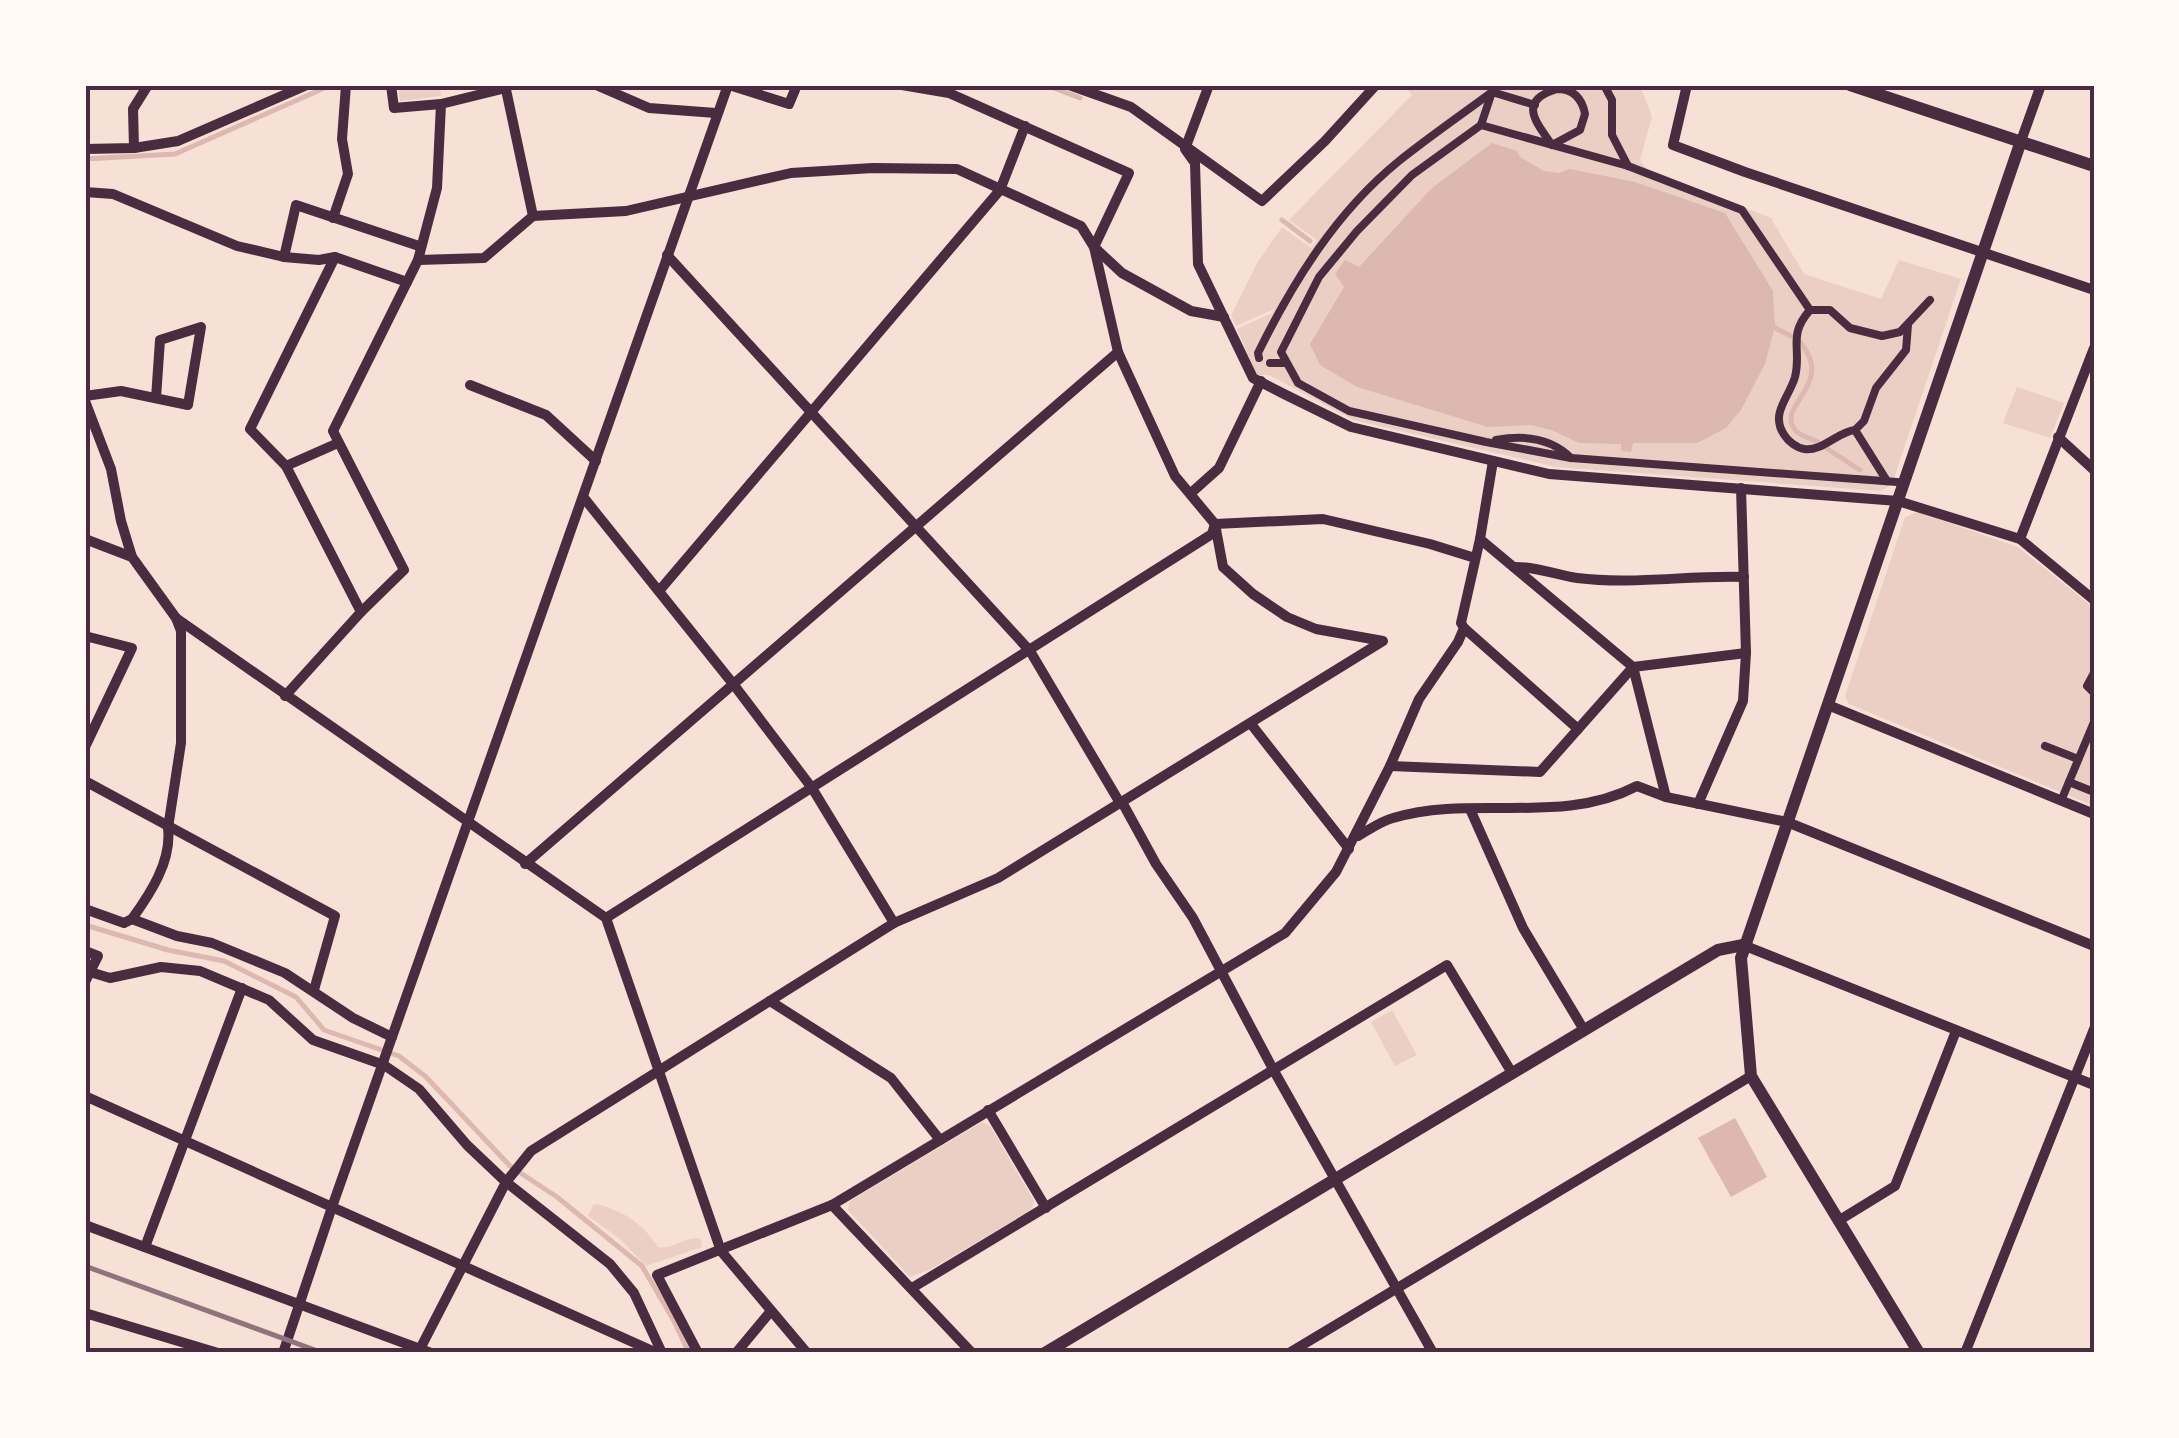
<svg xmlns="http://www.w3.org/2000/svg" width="2179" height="1438" font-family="Cabin,sans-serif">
	<rect width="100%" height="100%" fill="#f7e1d7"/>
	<!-- green -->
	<g fill="#ebcfc5">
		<path d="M398,85H439L441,96L400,101Z"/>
		<path d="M1404,85H1640L1652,117L1640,160L1647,169L1771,218L1804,274L1881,299L1899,260L1961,279L1892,484L1881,491L1556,467L1353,420L1269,375H1257L1237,329L1272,313L1274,309L1236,326L1231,315L1257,263L1282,227L1311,248L1317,240L1289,220L1412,95Z"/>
		<path d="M2017,387L2064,403L2050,438L2003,423Z"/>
		<path d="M1918,512L2018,547L2094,608V806L1849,704L1845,696L1905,517Z"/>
		<path d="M1392,1010L1417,1055L1395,1066L1371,1022Z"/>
		<path d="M982,1122L990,1126L1034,1201L1031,1210L931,1269L910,1277L848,1210L850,1201Z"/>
		<path d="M597,1204C625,1212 642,1223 658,1247C675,1250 685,1235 701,1239L702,1247L646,1266L620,1239L588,1216L593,1205Z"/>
	</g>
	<!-- water -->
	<g fill="#dcb8b0">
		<path d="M1492,143L1517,151L1520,157L1544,171L1559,173L1570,169L1635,182L1725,213L1773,291L1775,326L1765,364L1741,410L1726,428L1697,443H1633L1631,452L1621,451V444L1579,443L1554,431L1531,425L1488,427L1357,387L1320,365L1310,344L1344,287L1335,274L1345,260L1359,267L1432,188Z"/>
		<path d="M1735,1118L1767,1177L1731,1197L1698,1138Z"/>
	</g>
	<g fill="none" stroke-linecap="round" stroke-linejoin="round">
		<!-- stream -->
		<g stroke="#dcb8b0" stroke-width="5">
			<path d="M1046,85L1080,98"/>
			<path d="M85,159L175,154L329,86"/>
			<path d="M1282,220L1310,241"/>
			<path d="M1771,326L1791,336"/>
			<path d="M1800,342C1837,386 1773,406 1796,431C1802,437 1811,438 1818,442"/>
			<path d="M1826,448L1860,470"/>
			<path d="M85,925L168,950L224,961L296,997L324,1030L399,1056L426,1077L510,1166L557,1197L642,1266L674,1321L689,1353"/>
		</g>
		<!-- pedestrian -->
		<g stroke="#4a2c40" stroke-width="8">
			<path d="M1604,85L1612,100V135L1628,166"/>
			<path d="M1557,89C1573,89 1582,98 1585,114L1580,130L1552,145C1537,123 1516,101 1557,89Z"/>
			<path d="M1492,92L1481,125L1412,175L1357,231L1319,277L1281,352L1298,383L1349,411L1486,442L1571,458L1897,482"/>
			<path d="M1481,125L1628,166L1742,210L1810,310"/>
			<path d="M1810,310C1787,336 1802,349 1795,377C1789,398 1769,414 1785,436C1788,441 1797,448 1804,449C1822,452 1837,432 1855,430"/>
			<path d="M1810,310H1830L1850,328L1882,336L1900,332L1930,300"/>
			<path d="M1259,358L1258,353C1293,282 1336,212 1399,161C1429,137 1461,115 1492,92L1535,105"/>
			<path d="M1270,363H1286"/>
			<path d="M1496,440C1523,435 1551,438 1571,458"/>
			<path d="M1887,481L1855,430L1864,421L1876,388L1906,350L1908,325"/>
			<path d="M2094,673L2087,686L2094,693"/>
			<path d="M2045,746L2078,759"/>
			<path d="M2069,782L2094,792"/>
			<path d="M2061,801L2094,722"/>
		</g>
		<!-- minor -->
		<g stroke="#4a2c40" stroke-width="10">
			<path d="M505,85L533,216"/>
			<path d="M596,85L649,108L716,113"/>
			<path d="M729,85L789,104L797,85"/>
			<path d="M902,85L949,93L1129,173L1094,247L1118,352"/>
			<path d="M1069,85L1131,107L1262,201L1325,141L1376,85"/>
			<path d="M1209,85L1185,149L1195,163L1198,264L1253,378L1286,395L1351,427L1549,474L1898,501L2020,539L2094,600"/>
			<path d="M1687,85L1673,145L1745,172L2094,290"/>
			<path d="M441,104L506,88"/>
			<path d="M2021,141L2041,85"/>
			<path d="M134,148L133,109L148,85"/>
			<path d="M85,149L134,148L178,141L307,85"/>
			<path d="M85,192L113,194L237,246L284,257L319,260L335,257L407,282"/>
			<path d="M333,218L348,174L342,139L346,85"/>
			<path d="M667,255L1030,651L1120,803"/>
			<path d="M284,257L296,205L419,246"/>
			<path d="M335,257L250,429L286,466L361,612"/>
			<path d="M418,260L484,258L533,216L626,211L791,173L873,168L957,169L1081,226L1094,247L1122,273L1191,311L1224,317"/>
			<path d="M470,385L546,415L596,461"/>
			<path d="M85,396L121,391L188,405L201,327L160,340L156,398"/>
			<path d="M85,401L111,469L121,521L132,557"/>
			<path d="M2058,437L2094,470"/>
			<path d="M286,466L338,443"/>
			<path d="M1191,493L1219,468L1261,381"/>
			<path d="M584,498L734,685L812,788L894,923"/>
			<path d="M1215,524L1323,519L1430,544L1475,558"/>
			<path d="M85,539L132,557L176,618L181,631V743L168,828C172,861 150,894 132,919"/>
			<path d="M1480,539L1633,667L1666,797"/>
			<path d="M2020,539L2094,348"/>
			<path d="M1514,567C1535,566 1556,575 1577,578C1633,585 1688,575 1744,577"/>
			<path d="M659,591L1000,190L1025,126"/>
			<path d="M176,618L606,918L721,1251L807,1353"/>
			<path d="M1464,628L1578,729"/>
			<path d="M85,636L132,648L85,747"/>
			<path d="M285,696L361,612L404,570L333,431L418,260L437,188L441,104L394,108L391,85"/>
			<path d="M1828,705L2094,814"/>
			<path d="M1251,724L1349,849"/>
			<path d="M1390,766L1540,772L1633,667L1746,653"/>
			<path d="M85,781L335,916L314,990"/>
			<path d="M1122,802L1156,864L1193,918L1274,1071L1433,1353"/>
			<path d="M1698,804L1743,701L1746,653L1741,488"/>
			<path d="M1470,809L1523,928L1584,1030"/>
			<path d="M1358,836C1369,830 1381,821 1393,818C1473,794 1561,826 1637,786L1666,797L1787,822L2094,946"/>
			<path d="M85,909L124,923L132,919L177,936L212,943L285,973L353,1018L392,1037"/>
			<path d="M606,918L1212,534L1215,524"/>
			<path d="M1743,945L2094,1085"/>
			<path d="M85,951L98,956L85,982"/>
			<path d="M90,972L110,978L161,967L200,971L269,1000L313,1040L384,1065L419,1089L467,1145L506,1182L610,1264L634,1293L662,1353"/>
			<path d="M770,1001L891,1078L940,1140"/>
			<path d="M85,1096L657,1353"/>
			<path d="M988,1110L1046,1208"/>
			<path d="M832,1205L972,1353"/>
			<path d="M1838,1221L1895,1186L1956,1031"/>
			<path d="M85,1225L431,1353"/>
			<path d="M145,1247L242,988"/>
			<path d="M912,1288L1447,965L1512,1073"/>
			<path d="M85,1313L218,1353"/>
			<path d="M420,1349L506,1182L531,1151L894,923L998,878L1383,641L1316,629L1287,617L1253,594L1223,567L1215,524L1175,476L1118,352L525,864"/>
			<path d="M283,1353L332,1207L728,85"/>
			<path d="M698,1353L657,1275L832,1205L1285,933L1336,872L1390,766L1419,699L1458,642L1464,628L1461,623L1480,539L1493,461"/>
			<path d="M736,1353L771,1311"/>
			<path d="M1289,1353L1751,1076"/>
			<path d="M1965,1353L2094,1029"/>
		</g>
		<!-- tertiary -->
		<g stroke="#4a2c40" stroke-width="12">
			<path d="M1850,85L2094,166"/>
			<path d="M1045,1353L1718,950L1743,945"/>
			<path d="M1919,1353L1751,1076L1741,958L2021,141"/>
		</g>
		<!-- rail -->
		<path stroke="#8f747c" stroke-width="5" d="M85,1266L323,1353"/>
	</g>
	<!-- border -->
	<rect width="2179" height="1438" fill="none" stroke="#fffaf5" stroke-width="175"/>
	<rect x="88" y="88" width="2004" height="1262" fill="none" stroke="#4a2c40" stroke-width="4"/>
</svg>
